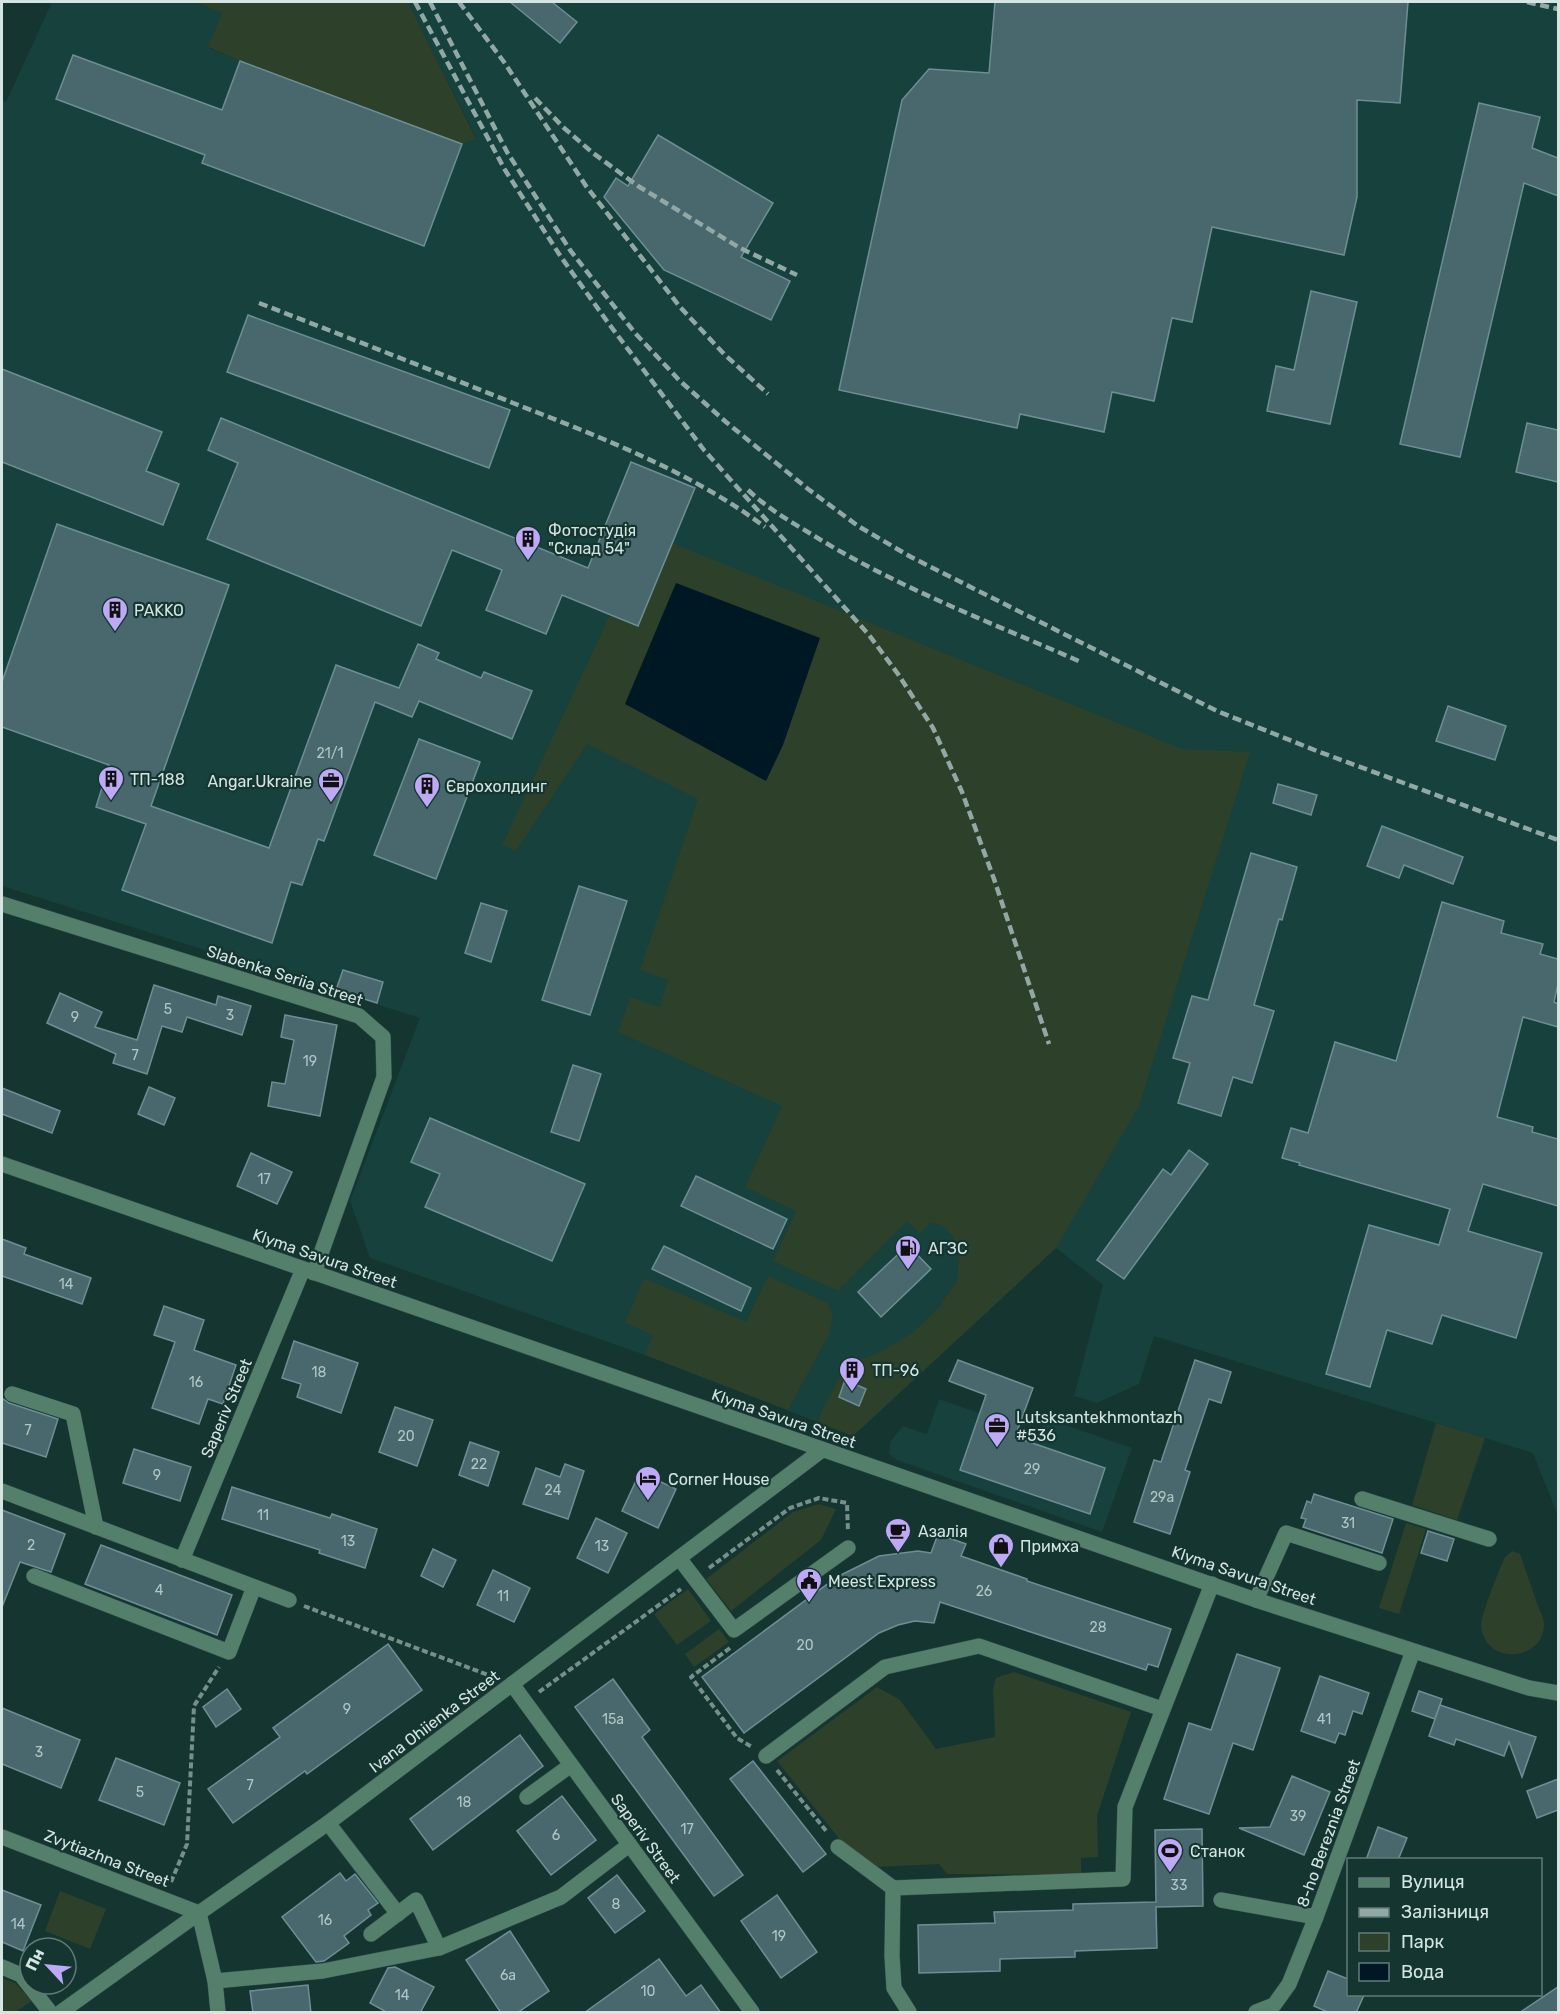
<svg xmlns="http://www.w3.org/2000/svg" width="1560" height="2014" font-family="Rubik,sans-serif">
	<rect width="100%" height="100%" fill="#153531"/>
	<!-- built -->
	<g fill="#16413c">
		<path d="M52,2H195L223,13L209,48L240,61L462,144L476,138L408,2H1558V1516L1533,1453L1154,1336L1139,1384L1097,1403L1074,1396L1103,1285L1056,1248L853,1436L645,1355L370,1258L350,1201L420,1018L2,886V100L6,102Z"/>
		<path d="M939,1399L1039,1434L1045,1418L1132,1448L1102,1532L897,1460L889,1454L890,1442L903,1426L927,1434Z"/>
	</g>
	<!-- green -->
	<g fill="#2d402a">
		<path d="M195,2H408L476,139L462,144L240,61L208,47L222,13Z"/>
		<path d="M672,543L1182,749L1250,752L1139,1106L1056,1248L853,1436L819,1423L820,1414L846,1366L884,1350L912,1333L939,1307L957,1281L959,1252L953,1237L941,1224L930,1223L920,1233L907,1221L838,1291L773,1261L796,1211L745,1187L782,1106L618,1032L630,997L660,1007L668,980L640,970L698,799L587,744L516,851L502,845L610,615L638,626Z"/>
		<path d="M768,1276L828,1303L833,1315L829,1334L788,1410L645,1355L653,1335L625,1323L644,1278L746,1322Z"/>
		<path d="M1436,1423L1485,1438L1457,1520L1412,1505Z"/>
		<path d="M819,1504L836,1509L821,1540L731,1611L706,1579L793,1512Z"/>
		<path d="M1406,1523L1426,1529L1399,1614L1379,1608Z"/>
		<path d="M1512,1551L1520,1554C1526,1571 1532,1589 1538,1606C1540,1611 1544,1618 1544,1624C1544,1662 1485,1666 1481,1626C1480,1617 1500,1568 1505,1557Z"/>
		<path d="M688,1589L711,1621L677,1645L654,1614Z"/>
		<path d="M719,1629L729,1642L694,1667L685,1654Z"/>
		<path d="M1014,1672L1131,1712L1097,1816L1098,1857L1081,1858V1875L947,1874L939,1864L874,1867L841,1841L777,1761L877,1687L900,1700L936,1749L995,1737L993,1689L996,1678Z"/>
		<path d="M60,1891L106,1909L90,1949L45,1931Z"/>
		<path d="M2,1978L15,1983L32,2001L15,2012H2Z"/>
	</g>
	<!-- water -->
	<path fill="#001824" d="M676,583L820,638L783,745L766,781L625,704Z"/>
	<!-- building -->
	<g fill="#48686d" stroke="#6d8f94" stroke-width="1.5">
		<path d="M510,2H552L577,22L560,43Z"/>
		<path d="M995,2H1408L1400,103L1357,100V197L1344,255L1212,227L1192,322L1172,318L1154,401L1112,392L1104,432L1020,414L1017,428L839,390L902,100L929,69L989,73Z"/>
		<path d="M73,55L222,110L240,61L462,144L424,246L202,163L205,155L56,99Z"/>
		<path d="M1479,103L1540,117L1532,148L1558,158V196L1524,183L1460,457L1400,444Z"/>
		<path d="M658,135L773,203L741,257L790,281L771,320L664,270L604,197L616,178L628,186Z"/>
		<path d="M1311,291L1357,302L1330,424L1267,411L1276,366L1294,370Z"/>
		<path d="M248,315L510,410L489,468L227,372Z"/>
		<path d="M2,369L162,432L146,471L179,484L163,525L2,462Z"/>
		<path d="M221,418L588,568L631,462L695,488L638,626L562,595L546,634L486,610L502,570L452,550L421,626L207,539L238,463L208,450Z"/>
		<path d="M1527,423L1558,430V482L1516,472Z"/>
		<path d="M57,524L229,585L151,806L269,848L336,665L399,688L418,644L439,653L436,659L481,678L484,672L532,691L512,739L419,701L412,717L375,702L324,841L318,839L302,885L291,882L272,943L122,890L146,824L96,807L109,765L2,727V682Z"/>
		<path d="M1448,706L1506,726L1495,760L1436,741Z"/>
		<path d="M419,739L480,762L436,879L374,855Z"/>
		<path d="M1278,784L1317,795L1311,815L1273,803Z"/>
		<path d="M1382,826L1463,857L1453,884L1404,865L1399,878L1367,866Z"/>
		<path d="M1251,853L1297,867L1282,920L1279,919L1254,1005L1274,1011L1252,1083L1233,1077L1221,1116L1178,1103L1190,1063L1173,1058L1192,996L1208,1000Z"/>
		<path d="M579,886L627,901L590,1015L542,1000Z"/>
		<path d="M1442,902L1504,921L1501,933L1543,944L1540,954L1558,959V984L1554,1002L1558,1004V1027L1523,1017L1497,1117L1533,1127L1532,1132L1558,1139V1206L1483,1184L1468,1231L1542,1253L1516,1338L1442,1315L1432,1344L1387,1330L1370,1387L1326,1374L1369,1225L1439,1245L1450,1209L1299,1165L1300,1163L1282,1158L1291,1128L1308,1133L1335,1042L1396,1061Z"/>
		<path d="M481,903L507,911L491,962L465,953Z"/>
		<path d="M343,970L383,982L377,1003L336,990Z"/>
		<path d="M154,985L216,1005L218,996L251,1006L242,1035L187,1017L182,1032L162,1026L147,1074L113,1063L116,1054L47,1023L60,993L102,1012L95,1027L137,1040Z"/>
		<path d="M285,1015L337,1025L320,1116L268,1106L272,1082L285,1084L294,1040L281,1037Z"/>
		<path d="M573,1065L601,1074L579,1141L551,1132Z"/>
		<path d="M149,1087L175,1098L164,1125L138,1114Z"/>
		<path d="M2,1088L60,1111L52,1133L2,1114Z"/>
		<path d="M430,1118L585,1184L552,1261L425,1207L440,1174L411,1162Z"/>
		<path d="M1189,1150L1208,1164L1124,1279L1097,1260L1163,1169L1171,1175Z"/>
		<path d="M251,1153L292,1172L277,1204L237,1186Z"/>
		<path d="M696,1176L787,1219L773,1249L681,1206Z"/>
		<path d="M2,1239L26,1248L24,1254L91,1278L82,1304L2,1276Z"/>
		<path d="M908,1245L931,1269L881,1317L858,1292Z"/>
		<path d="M664,1246L751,1288L741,1311L652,1269Z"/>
		<path d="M164,1306L204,1320L194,1350L236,1365L223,1404L208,1399L199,1424L152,1408L175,1342L154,1335Z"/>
		<path d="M294,1341L358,1363L341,1413L297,1397L301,1384L282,1378Z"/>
		<path d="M958,1360L1033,1388L1015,1437L1105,1468L1090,1514L960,1470L986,1395L949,1381Z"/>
		<path d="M1195,1360L1231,1372L1221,1403L1209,1399L1185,1470L1190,1472L1170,1534L1134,1522L1154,1460L1161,1462Z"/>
		<path d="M845,1380L866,1389L859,1406L839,1397Z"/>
		<path d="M2,1398L9,1403L58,1419L46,1457L2,1443Z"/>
		<path d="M395,1407L433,1420L417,1466L379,1452Z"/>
		<path d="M470,1442L499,1452L488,1486L459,1475Z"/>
		<path d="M134,1449L191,1467L180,1501L123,1483Z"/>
		<path d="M565,1464L584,1471L568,1519L523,1504L536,1468L560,1477Z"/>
		<path d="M640,1472L676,1489L658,1528L622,1511Z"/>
		<path d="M232,1487L330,1518L332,1514L377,1529L365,1568L319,1553L320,1550L222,1519Z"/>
		<path d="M1314,1494L1393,1519L1382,1553L1303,1527L1306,1519L1301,1518L1307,1501L1311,1503Z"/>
		<path d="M2,1510L65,1534L51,1572L20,1562L2,1607Z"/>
		<path d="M596,1518L627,1533L608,1573L577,1558Z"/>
		<path d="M1428,1531L1454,1539L1447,1561L1421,1553Z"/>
		<path d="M938,1534L966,1544L961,1556L1027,1579V1581L1171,1629L1158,1667L1148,1664L1146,1670L940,1602L934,1623L915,1621L898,1625L879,1633L744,1733L702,1677L837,1577L879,1556L918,1551L931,1553Z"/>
		<path d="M101,1545L232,1595L217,1635L85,1584Z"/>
		<path d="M433,1549L456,1560L443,1587L421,1576Z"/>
		<path d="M493,1570L530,1588L514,1622L477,1605Z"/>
		<path d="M388,1644L422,1690L307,1774L305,1771L233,1823L208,1789L280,1737L273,1728Z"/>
		<path d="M1237,1654L1280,1668L1253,1750L1233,1743L1209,1814L1164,1799L1189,1723L1211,1730Z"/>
		<path d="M1320,1676L1369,1693L1362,1714L1353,1711L1345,1735L1339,1733L1335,1743L1301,1731Z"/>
		<path d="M613,1679L650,1730L642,1737L743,1875L714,1896L575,1707Z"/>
		<path d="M227,1689L241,1709L216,1727L203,1707Z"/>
		<path d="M1419,1691L1442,1699L1435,1719L1412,1711Z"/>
		<path d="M1440,1705L1536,1737L1522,1777L1509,1742L1504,1756L1456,1739L1454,1745L1429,1736Z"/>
		<path d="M2,1708L80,1740L61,1788L2,1764Z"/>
		<path d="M520,1735L543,1766L433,1850L410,1819Z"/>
		<path d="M116,1758L180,1783L164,1825L99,1800Z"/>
		<path d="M753,1761L826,1854L803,1872L730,1779Z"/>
		<path d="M1292,1776L1330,1792L1304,1855L1239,1828L1270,1827Z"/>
		<path d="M1558,1779V1810L1537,1818L1527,1791Z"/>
		<path d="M562,1796L596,1840L551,1875L517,1831Z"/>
		<path d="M1378,1827L1407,1838L1398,1860H1366Z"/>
		<path d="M1202,1829L1203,1906L1156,1907L1157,1948L1075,1951V1957L1000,1959V1971L919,1973L918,1925L995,1923L994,1912L1073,1910V1904L1156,1902L1155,1830Z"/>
		<path d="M340,1873L346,1881L355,1874L378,1903L368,1910L371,1915L344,1936L349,1943L324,1961L316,1962L282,1917Z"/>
		<path d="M617,1875L645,1911L615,1933L588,1898Z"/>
		<path d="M2,1890L41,1905L23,1951L2,1942Z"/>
		<path d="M777,1895L817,1952L781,1978L741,1921Z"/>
		<path d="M510,1931L549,1991L517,2013H501L466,1960Z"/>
		<path d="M659,1959L686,1996L701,1985L721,2013H584Z"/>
		<path d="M395,1967L434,1987L420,2013H388L370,2003L388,1968Z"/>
		<path d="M1328,1971L1348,1979V1995H1364L1356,2013H1330L1314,2006Z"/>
		<path d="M308,1985L311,2013H253L250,1991Z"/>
		<path d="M1558,1987V2013H1519Z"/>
	</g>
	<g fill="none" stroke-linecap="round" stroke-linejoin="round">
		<defs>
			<g id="minor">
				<path d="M2,904L359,1016L383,1037L384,1077L314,1273"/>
				<path d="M2,1164L1256,1600L1529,1688L1558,1693"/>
				<path d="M12,1394L73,1414L96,1527"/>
				<path d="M2,1491L289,1600"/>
				<path d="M1362,1499L1489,1539"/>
				<path d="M679,1558L734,1630L848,1548"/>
				<path d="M182,1560L303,1269"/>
				<path d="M34,1576L229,1652L254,1587"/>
				<path d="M1256,1600L1286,1533L1379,1563"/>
				<path d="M512,1684L752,2012"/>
				<path d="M766,1756L885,1667L979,1646L1162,1709"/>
				<path d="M527,1797L571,1765"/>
				<path d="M328,1823L398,1914"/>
				<path d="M2,1837L199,1913L215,1981L218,2012"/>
				<path d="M838,1847L893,1888"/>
				<path d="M1221,1900L1316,1917"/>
				<path d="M371,1934L416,1900L439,1948"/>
				<path d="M2,1967L21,1975L50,2012"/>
				<path d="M215,1981L323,1971L439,1948L561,1897L629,1845"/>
				<path d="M61,2012L199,1913L328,1823L822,1450"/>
				<path d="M909,2012L894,1988L892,1956L893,1888L1123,1879L1125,1807L1212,1584"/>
				<path d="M1256,2012L1274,2005L1289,1984L1316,1917L1413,1651"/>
			</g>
		</defs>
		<!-- minor casing -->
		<use href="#minor" stroke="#34514d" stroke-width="16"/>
		<!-- path -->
		<g stroke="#768f8b" stroke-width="4" stroke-dasharray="6 3" stroke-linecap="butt">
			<path d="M709,1568L790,1508L819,1498L847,1503L848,1532"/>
			<path d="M304,1606L491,1676"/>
			<path d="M730,1648L691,1677L737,1738L752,1747"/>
			<path d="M539,1692L681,1589"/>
			<path d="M777,1770L827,1832"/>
			<path d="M171,1882L187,1844L194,1706L219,1667"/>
		</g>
		<!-- minor -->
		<use href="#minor" stroke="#54806b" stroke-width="15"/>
		<!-- rail -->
		<g stroke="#91a8a4" stroke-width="4.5" stroke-dasharray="9 4.5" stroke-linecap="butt">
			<path d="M415,2L505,170L561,257L609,324L704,450L869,635L898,674L933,728L962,792L994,879L1049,1044"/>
			<path d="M430,2L507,152L570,250L635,333L680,381L726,422L808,489L858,526L911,557L1217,711L1317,751L1558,840"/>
			<path d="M459,2L504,62L586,186L680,307L724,354L768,394"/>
			<path d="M1527,2L1558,9"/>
			<path d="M535,98L564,128L593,153L638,186L740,248L797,275"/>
			<path d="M259,303C344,336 429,369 513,403C600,437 690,471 765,527"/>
			<path d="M748,490C768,509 793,523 816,537C899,588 992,623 1081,662"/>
		</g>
	</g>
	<!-- icons -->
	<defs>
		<symbol id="building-pin" viewBox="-11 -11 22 30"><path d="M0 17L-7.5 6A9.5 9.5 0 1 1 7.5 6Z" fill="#bda9f5" stroke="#153531"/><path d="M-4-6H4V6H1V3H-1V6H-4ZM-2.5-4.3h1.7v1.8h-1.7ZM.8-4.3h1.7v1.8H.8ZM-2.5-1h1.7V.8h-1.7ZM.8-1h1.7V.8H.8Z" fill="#111"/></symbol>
		<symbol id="office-pin" viewBox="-11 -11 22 30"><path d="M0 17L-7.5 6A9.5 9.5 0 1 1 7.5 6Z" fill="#bda9f5" stroke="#153531"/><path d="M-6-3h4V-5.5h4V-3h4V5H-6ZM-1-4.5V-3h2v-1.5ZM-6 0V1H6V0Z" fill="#111"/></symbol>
		<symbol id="fuel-pin" viewBox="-11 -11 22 30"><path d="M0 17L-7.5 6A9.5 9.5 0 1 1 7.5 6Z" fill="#bda9f5" stroke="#153531"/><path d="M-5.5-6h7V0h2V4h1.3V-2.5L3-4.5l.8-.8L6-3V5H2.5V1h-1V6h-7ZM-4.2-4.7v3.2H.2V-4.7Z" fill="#111"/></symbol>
		<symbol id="hotel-pin" viewBox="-11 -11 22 30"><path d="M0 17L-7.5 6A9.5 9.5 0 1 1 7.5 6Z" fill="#bda9f5" stroke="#153531"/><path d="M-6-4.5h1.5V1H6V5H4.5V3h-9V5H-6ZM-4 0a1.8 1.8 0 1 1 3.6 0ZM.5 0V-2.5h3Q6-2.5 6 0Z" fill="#111"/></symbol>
		<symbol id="cafe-pin" viewBox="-11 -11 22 30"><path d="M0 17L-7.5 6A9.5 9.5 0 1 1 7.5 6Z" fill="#bda9f5" stroke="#153531"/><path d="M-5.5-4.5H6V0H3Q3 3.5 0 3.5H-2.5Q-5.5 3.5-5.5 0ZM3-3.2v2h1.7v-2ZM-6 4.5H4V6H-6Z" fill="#111"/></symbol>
		<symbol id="shop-pin" viewBox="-11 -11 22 30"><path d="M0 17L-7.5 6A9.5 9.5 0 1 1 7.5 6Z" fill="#bda9f5" stroke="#153531"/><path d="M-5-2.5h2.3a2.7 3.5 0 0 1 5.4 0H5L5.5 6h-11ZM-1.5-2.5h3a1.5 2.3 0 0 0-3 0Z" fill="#111"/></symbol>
		<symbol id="civic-pin" viewBox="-11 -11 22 30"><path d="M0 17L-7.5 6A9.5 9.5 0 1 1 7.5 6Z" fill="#bda9f5" stroke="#153531"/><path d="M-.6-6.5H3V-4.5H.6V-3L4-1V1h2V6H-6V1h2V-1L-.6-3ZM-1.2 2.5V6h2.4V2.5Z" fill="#111"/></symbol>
		<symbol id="stadium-pin" viewBox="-11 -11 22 30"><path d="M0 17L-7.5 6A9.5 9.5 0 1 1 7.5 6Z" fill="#bda9f5" stroke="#153531"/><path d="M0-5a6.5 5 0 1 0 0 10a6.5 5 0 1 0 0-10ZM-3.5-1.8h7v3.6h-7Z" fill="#111"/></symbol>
	</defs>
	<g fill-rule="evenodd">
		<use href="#building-pin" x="513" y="524" width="30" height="40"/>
		<use href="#building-pin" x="100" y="595" width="30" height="40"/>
		<use href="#building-pin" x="96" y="764" width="30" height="40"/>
		<use href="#office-pin" x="316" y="766" width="30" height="40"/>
		<use href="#building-pin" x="412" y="771" width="30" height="40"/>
		<use href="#fuel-pin" x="893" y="1233" width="30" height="40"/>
		<use href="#building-pin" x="837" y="1355" width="30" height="40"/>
		<use href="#office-pin" x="982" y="1411" width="30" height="40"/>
		<use href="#hotel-pin" x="633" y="1464" width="30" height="40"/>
		<use href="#cafe-pin" x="883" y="1516" width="30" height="40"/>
		<use href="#shop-pin" x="986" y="1531" width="30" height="40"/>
		<use href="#civic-pin" x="794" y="1566" width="30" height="40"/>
		<use href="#stadium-pin" x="1155" y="1836" width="30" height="40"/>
	</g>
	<g text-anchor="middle" stroke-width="4.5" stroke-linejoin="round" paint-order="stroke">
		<!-- number labels -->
		<g font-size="14" fill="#b1c6c5">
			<text x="330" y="758">21/1</text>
			<text x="168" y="1014">5</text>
			<text x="230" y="1020">3</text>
			<text x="75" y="1022">9</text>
			<text x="135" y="1060">7</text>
			<text x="310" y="1066">19</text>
			<text x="264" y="1184">17</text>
			<text x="66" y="1289">14</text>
			<text x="319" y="1377">18</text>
			<text x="196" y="1387">16</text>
			<text x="28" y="1435">7</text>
			<text x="406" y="1441">20</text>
			<text x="479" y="1469">22</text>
			<text x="1032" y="1474">29</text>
			<text x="157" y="1480">9</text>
			<text x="553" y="1495">24</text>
			<text x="1162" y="1502">29а</text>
			<text x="263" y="1520">11</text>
			<text x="1348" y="1528">31</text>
			<text x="348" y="1546">13</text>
			<text x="31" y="1550">2</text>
			<text x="602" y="1551">13</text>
			<text x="159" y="1595">4</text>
			<text x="984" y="1596">26</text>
			<text x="503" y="1601">11</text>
			<text x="1098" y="1632">28</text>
			<text x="805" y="1650">20</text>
			<text x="347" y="1714">9</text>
			<text x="613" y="1724">15а</text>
			<text x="1324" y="1724">41</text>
			<text x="39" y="1757">3</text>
			<text x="250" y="1790">7</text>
			<text x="140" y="1797">5</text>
			<text x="464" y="1807">18</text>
			<text x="1298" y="1821">39</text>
			<text x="687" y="1834">17</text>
			<text x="556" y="1840">6</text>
			<text x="1179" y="1890">33</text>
			<text x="616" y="1909">8</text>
			<text x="325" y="1925">16</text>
			<text x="18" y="1929">14</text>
			<text x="779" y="1941">19</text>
			<text x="508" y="1980">6а</text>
			<text x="648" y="1996">10</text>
			<text x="402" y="2000">14</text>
		</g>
		<!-- poi labels -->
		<g font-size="16" fill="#d4e5e2" stroke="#153531" text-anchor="start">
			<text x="548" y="536">Фотостудія<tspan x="548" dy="18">"Склад 54"</tspan></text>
			<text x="134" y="616">PAKKO</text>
			<text x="130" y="785">ТП-188</text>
			<text x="312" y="787" text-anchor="end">Angar.Ukraine</text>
			<text x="446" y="792">Єврохолдинг</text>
			<text x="928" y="1254">АГЗС</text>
			<text x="872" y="1376">ТП-96</text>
			<text x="1016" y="1423">Lutsksantekhmontazh<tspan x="1016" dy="18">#536</tspan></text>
			<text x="668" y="1485">Corner House</text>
			<text x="918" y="1537">Азалія</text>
			<text x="1020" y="1552">Примха</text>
			<text x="828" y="1587">Meest Express</text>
			<text x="1190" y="1857">Станок</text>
		</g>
		<!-- street labels -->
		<g font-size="16" fill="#d4e5e2" stroke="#153531">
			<text transform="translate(285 975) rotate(18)" y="6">Slabenka Seriia Street</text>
			<text transform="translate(325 1258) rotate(19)" y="6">Klyma Savura Street</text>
			<text transform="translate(226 1408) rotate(-67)" y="6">Saperiv Street</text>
			<text transform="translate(784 1418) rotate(19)" y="6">Klyma Savura Street</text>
			<text transform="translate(1244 1575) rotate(19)" y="6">Klyma Savura Street</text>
			<text transform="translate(434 1721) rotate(-37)" y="6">Ivana Ohiienka Street</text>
			<text transform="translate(1328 1833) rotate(-70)" y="6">8-ho Bereznia Street</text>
			<text transform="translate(646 1838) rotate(54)" y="6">Saperiv Street</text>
			<text transform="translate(107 1858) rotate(21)" y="6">Zvytiazhna Street</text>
		</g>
	</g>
	<!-- border -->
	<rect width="1560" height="2014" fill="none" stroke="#d4e5e2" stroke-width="6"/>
	<!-- legend -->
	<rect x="1347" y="1858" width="195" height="138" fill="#153531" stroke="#617b78" stroke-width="1.5"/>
	<rect x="1359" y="1878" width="30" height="9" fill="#54806b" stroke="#617b78" stroke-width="1.5"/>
	<text x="1401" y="1888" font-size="18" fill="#d4e5e2">Вулиця</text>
	<rect x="1359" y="1908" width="30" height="9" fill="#91a8a4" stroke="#617b78" stroke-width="1.5"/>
	<text x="1401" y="1918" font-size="18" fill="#d4e5e2">Залізниця</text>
	<rect x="1359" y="1933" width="30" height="18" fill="#2d402a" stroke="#617b78" stroke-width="1.5"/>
	<text x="1401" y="1948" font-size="18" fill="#d4e5e2">Парк</text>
	<rect x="1359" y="1963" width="30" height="18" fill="#001824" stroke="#617b78" stroke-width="1.5"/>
	<text x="1401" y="1978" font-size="18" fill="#d4e5e2">Вода</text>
	<!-- north arrow -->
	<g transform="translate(48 1966) rotate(296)"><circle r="28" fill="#153531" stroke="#617b78" stroke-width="1.5"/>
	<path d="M0-4.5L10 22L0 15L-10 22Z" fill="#bda9f5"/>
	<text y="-9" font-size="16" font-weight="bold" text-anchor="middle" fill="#d4e5e2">Пн</text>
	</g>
</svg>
